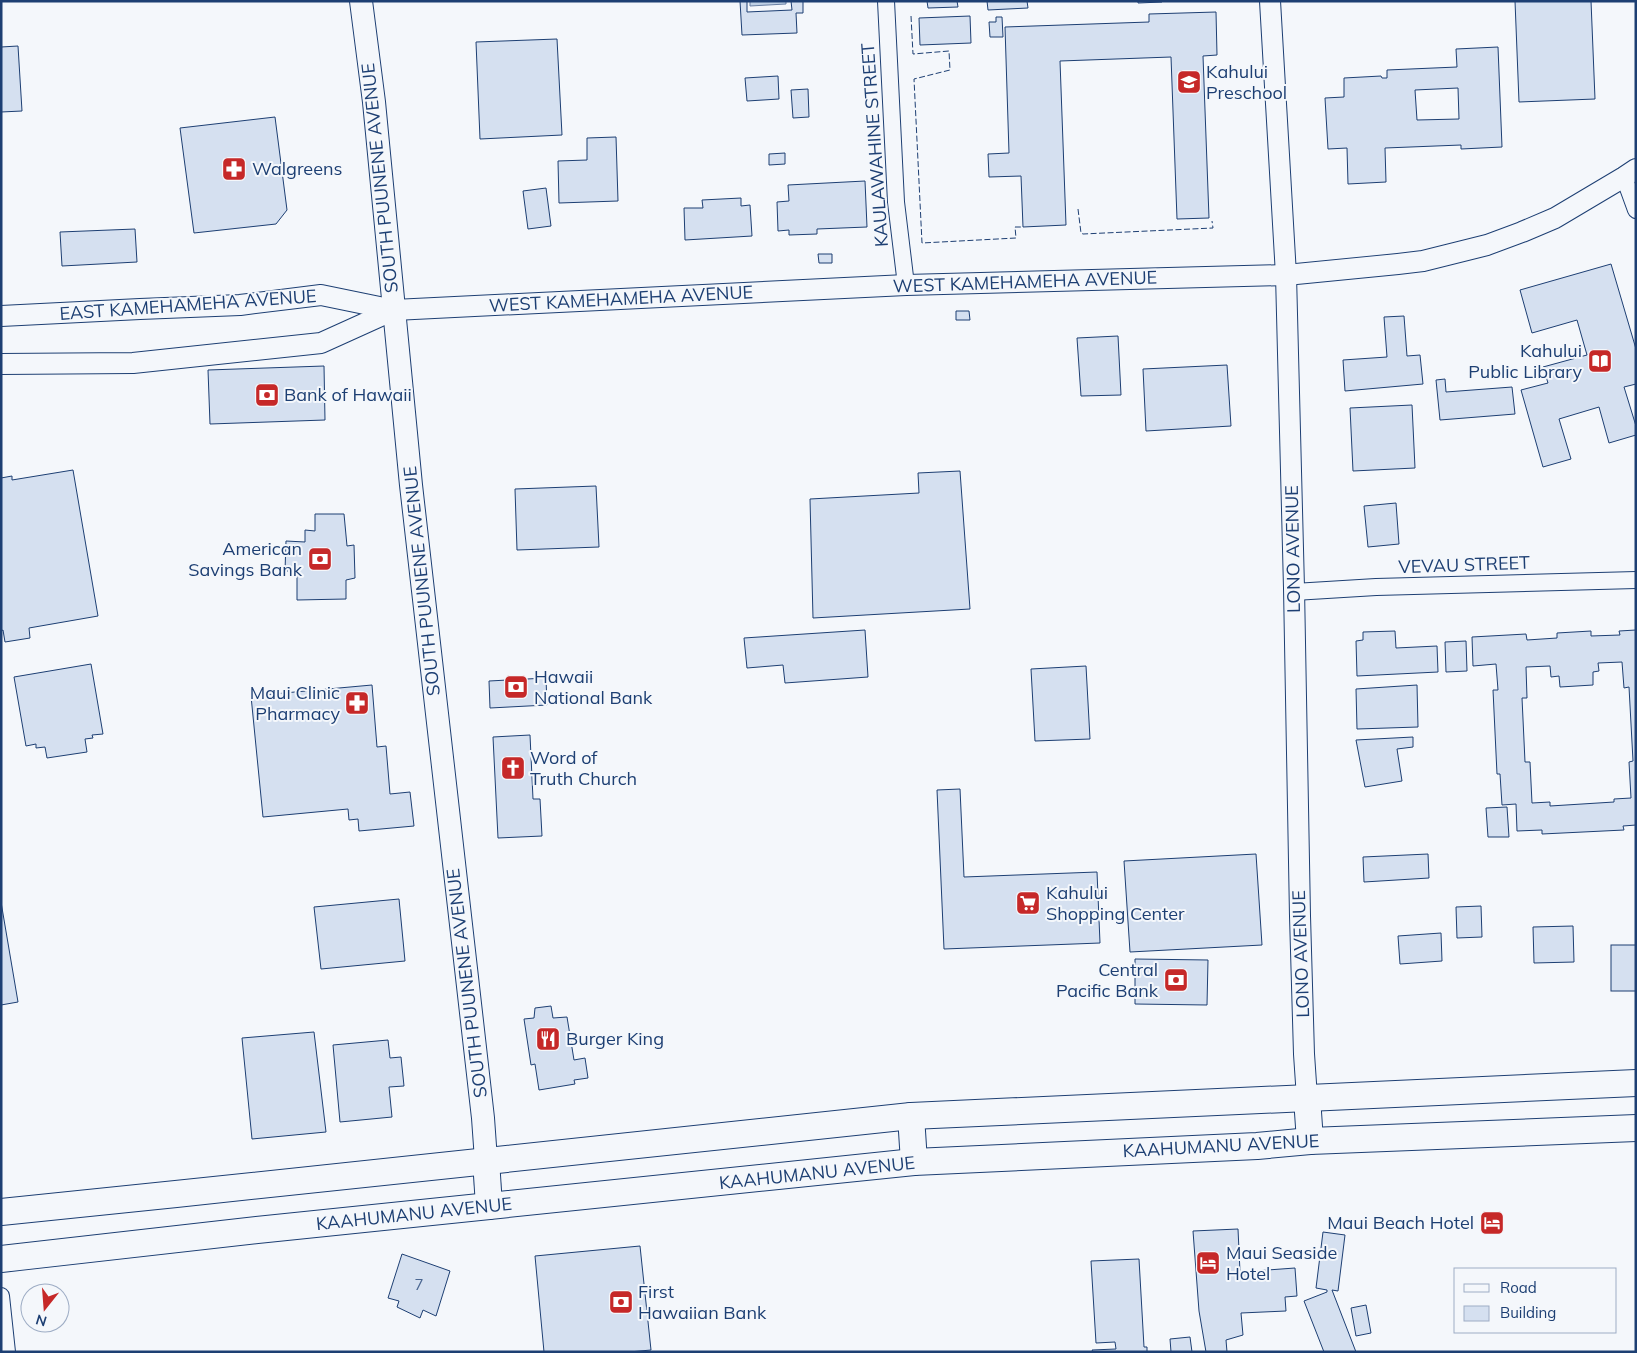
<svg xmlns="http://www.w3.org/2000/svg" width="1637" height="1353" font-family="Mulish,sans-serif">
	<rect width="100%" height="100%" fill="#f4f7fb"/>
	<!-- water -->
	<path fill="#bed0e5" stroke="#687fa3" d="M750,1H786V4L750,6Z"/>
	<!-- building -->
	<g fill="#d5e0f0" stroke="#1d3f73" fill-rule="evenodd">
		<path d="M740,1H747V12L792,10L791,1H803V13H796L797,33L742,35Z"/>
		<path d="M927,1H957L958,7L928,8Z"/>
		<path d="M987,1H1027L1028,8L988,10Z"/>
		<path d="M1138,1H1162V2L1138,3Z"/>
		<path d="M1515,1H1591L1595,99L1519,102Z"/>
		<path d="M1216,12L1217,55L1203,56L1209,218L1177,219L1171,57L1060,61L1066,225L1023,227L1021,176L989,177L988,154L1009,153L1005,27L1149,22V14Z"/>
		<path d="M970,16L971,43L920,45L919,18Z"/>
		<path d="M996,17H1002L1003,37H990L989,22H996Z"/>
		<path d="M557,39L562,135L480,139L476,42Z"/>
		<path d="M18,46L22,111L1,112V47Z"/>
		<path d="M1498,47L1502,147L1461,149V145L1385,148L1386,182L1348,184L1347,148L1328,149L1325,98L1344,97V78L1381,76L1382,78H1387V70L1457,67L1456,49ZM1458,88L1459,119L1417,120L1415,90Z"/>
		<path d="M778,76L779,99L747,101L745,78Z"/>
		<path d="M808,89L809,117L793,118L791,90Z"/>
		<path d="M275,117L287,210L276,224L194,233L180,128Z"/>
		<path d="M616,137L618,201L559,203L558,161L587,160V138Z"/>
		<path d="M785,153V164L769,165V154Z"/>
		<path d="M865,181L867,227L817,229V234L789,235V230L778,231L777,202L789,201L788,185Z"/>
		<path d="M546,188L551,226L528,229L523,191Z"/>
		<path d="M741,198V206L750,205L752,236L685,240L684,208H703L702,200Z"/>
		<path d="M135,229L137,262L62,266L60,232Z"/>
		<path d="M818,254H832V263H819Z"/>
		<path d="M1611,264L1636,349V384L1624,387L1636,426V435L1609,443L1599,407L1559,419L1571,459L1543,467L1521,390L1548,383L1543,367L1587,355L1577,320L1532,333L1520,290Z"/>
		<path d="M956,311H969L970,320H956Z"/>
		<path d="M1404,316L1407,356L1420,355L1423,384L1345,391L1343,360L1387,357L1384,317Z"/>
		<path d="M1118,336L1121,395L1081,396L1077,338Z"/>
		<path d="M1227,365L1231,426L1146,431L1143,369Z"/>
		<path d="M324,366L325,420L210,424L208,370Z"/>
		<path d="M1445,379L1446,392L1512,387L1515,414L1440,420L1436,380Z"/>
		<path d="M1412,405L1415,468L1353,471L1350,408Z"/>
		<path d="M73,470L98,616L29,628L30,638L5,642L3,630L1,631V478L12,476V480Z"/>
		<path d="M960,471L970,609L813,618L810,499L919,493L918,473Z"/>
		<path d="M596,486L599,547L517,550L515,489Z"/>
		<path d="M1396,503L1399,544L1368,547L1364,506Z"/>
		<path d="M315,514H344L347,546L354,545L355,578L346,580V599L297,600V571H285L286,541L305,542V530L315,531Z"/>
		<path d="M865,630L868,677L785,683L783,665L747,668L744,638Z"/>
		<path d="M1636,630V825L1623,826L1624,830L1542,834V830L1517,831L1516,804L1502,805L1500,774H1497L1493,690H1498L1496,664L1473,666L1472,637L1526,634L1527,640L1557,638V633L1591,631V636L1620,635L1619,631ZM1622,662L1624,688L1629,687L1633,761L1629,762L1631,798L1614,799V802L1550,806V802L1532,803L1530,762H1525L1522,698H1527L1526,667L1550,666L1551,677L1559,676L1560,687L1593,685V672L1599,671L1598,663Z"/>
		<path d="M1395,631L1396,648L1437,646L1438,672L1357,676L1356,641L1363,640V632Z"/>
		<path d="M1466,641L1467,671L1446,672L1445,642Z"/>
		<path d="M91,664L103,734L92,735L93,738L85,739L87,752L47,758L45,747L36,748V744L26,746L14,677Z"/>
		<path d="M1086,666L1090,739L1035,741L1031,669Z"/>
		<path d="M546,678L547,705L490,708L489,681Z"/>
		<path d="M372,685L377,747L386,746L390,794L410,792L414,826L359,831L358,819L349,820L348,809L263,817L251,696Z"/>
		<path d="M1417,685L1418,727L1357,729L1356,689Z"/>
		<path d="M530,735L533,799H540L542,836L498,838L493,737Z"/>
		<path d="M1413,737V747L1397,749L1402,781L1365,787L1356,740Z"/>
		<path d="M960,789L964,877L1097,872L1100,943L944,949L937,790Z"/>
		<path d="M1507,807L1509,837H1488L1486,808Z"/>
		<path d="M1256,854L1262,945L1130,952L1124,861Z"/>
		<path d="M1428,854L1429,878L1364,882L1363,857Z"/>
		<path d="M399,899L405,961L321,969L314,907Z"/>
		<path d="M1,902L18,1002L1,1005Z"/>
		<path d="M1481,906L1482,937L1457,938L1456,907Z"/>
		<path d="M1573,926L1574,962L1534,963L1533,927Z"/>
		<path d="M1441,933L1442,961L1400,964L1398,936Z"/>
		<rect x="1611" y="945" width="25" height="46"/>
		<path d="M1135,959L1208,960L1207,1005L1135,1004Z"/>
		<path d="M551,1006L553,1018L567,1017L574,1060L585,1058L588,1078L574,1080L575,1084L539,1090L535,1064L531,1065L524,1019L534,1018L535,1008Z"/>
		<path d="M314,1032L326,1132L252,1139L242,1038Z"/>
		<path d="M388,1040L390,1058L401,1057L404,1086L389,1087L392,1117L340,1122L333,1045Z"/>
		<path d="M1238,1229L1240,1272L1295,1268L1297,1296L1285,1297L1286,1311L1241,1313L1243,1335L1226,1340L1227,1352H1206L1199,1311L1193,1231Z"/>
		<path d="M1323,1232L1345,1235L1338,1291L1332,1290L1356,1352H1324L1304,1301L1327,1292V1290L1316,1288Z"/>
		<path d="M640,1246L651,1350L629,1352H544L535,1256Z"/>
		<path d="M402,1254L450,1271L436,1316L423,1310L420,1318L397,1307L399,1301L388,1298Z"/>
		<path d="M1139,1259L1144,1347H1147V1352H1093L1092,1350L1116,1349L1115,1342L1096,1343L1091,1261Z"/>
		<path d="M1366,1305L1371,1333L1356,1336L1351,1308Z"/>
		<path d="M1190,1337L1192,1352H1171L1170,1339Z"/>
	</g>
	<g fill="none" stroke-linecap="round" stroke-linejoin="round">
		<defs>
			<g id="minor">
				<path d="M886,1L896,202L906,285"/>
				<path d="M1624,177L1636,210"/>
				<path d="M1294,592L1376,587L1636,580"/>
				<path d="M1,1296L7,1352"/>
			</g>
			<g id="tertiary">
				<path d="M1270,1L1286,275L1294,588L1300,916L1304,1054L1307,1098"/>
				<path d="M1,316L140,309L240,305L321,295L394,310L906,285L1286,275L1398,264L1423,261L1487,245L1522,232L1555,218L1624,177L1636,169"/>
				<path d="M1,364L133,363L321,343L394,310"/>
			</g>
			<path id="secondary" d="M361,1L374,102L411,485L483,1118L486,1160"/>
			<g id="primary">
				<path d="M1307,1098L1310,1141"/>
				<path d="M911,1116L914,1162"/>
				<path d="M486,1160L489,1206"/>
				<path d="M1,1212L176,1194L911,1116L1636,1083"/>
				<path d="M1,1259L257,1230L914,1162L1257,1146L1310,1141L1636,1128"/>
			</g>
		</defs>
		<!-- minor casing -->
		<use href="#minor" stroke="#1d3f73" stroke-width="18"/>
		<!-- tertiary casing -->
		<use href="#tertiary" stroke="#1d3f73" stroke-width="22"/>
		<!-- secondary casing -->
		<use href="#secondary" stroke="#1d3f73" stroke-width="24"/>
		<!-- primary casing -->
		<use href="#primary" stroke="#1d3f73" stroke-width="28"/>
		<!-- minor -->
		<use href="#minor" stroke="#f4f7fb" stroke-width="16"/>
		<!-- tertiary -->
		<use href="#tertiary" stroke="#f4f7fb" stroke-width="20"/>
		<!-- secondary -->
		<use href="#secondary" stroke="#f4f7fb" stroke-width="22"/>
		<!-- primary -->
		<use href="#primary" stroke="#f4f7fb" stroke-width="26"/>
		<!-- fence -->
		<g stroke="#1d3f73" stroke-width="1" stroke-dasharray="6 2.5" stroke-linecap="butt">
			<path d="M911,16L913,54L949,51L950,70L914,79L922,243L1016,238L1015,227H1022"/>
			<path d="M1078,209L1081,233L1083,234L1213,228L1212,221"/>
		</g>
	</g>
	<!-- icons -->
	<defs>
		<symbol id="school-square" viewBox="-11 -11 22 22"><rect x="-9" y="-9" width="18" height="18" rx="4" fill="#c62828" stroke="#f4f7fb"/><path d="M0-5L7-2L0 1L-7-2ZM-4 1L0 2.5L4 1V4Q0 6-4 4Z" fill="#fff"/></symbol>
		<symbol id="pharmacy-square" viewBox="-11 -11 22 22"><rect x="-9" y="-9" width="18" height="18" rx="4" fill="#c62828" stroke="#f4f7fb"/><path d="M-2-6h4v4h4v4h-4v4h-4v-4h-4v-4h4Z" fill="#fff"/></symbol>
		<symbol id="library-square" viewBox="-11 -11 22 22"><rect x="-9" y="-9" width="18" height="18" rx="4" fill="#c62828" stroke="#f4f7fb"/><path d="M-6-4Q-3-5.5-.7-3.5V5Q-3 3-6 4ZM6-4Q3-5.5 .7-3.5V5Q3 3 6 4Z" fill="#fff"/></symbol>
		<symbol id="bank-square" viewBox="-11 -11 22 22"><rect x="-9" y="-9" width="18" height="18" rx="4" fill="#c62828" stroke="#f4f7fb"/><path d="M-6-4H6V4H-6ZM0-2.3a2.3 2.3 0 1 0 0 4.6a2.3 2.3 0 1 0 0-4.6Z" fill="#fff"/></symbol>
		<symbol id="church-square" viewBox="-11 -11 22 22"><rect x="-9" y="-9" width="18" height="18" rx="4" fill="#c62828" stroke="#f4f7fb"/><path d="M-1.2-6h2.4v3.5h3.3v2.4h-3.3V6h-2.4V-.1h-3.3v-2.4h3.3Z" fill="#fff"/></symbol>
		<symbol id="supermarket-square" viewBox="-11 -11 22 22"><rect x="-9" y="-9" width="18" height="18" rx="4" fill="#c62828" stroke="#f4f7fb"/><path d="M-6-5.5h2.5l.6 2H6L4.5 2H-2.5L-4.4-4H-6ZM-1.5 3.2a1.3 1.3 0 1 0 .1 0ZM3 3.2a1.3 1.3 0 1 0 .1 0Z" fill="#fff"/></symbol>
		<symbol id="restaurant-square" viewBox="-11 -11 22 22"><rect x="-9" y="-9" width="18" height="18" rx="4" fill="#c62828" stroke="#f4f7fb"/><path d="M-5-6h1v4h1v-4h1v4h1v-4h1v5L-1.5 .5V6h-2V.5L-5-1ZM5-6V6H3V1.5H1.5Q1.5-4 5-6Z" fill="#fff"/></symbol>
		<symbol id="hotel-square" viewBox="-11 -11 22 22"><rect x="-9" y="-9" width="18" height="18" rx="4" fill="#c62828" stroke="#f4f7fb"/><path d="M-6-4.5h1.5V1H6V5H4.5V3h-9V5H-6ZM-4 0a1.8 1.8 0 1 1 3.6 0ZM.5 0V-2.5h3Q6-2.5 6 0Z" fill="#fff"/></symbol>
	</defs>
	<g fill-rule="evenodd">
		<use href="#school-square" x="1175" y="68" width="28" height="28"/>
		<use href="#pharmacy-square" x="220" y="155" width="28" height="28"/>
		<use href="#library-square" x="1586" y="347" width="28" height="28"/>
		<use href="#bank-square" x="253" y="381" width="28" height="28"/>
		<use href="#bank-square" x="306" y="545" width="28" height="28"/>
		<use href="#bank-square" x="502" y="673" width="28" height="28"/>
		<use href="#pharmacy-square" x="343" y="689" width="28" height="28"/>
		<use href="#church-square" x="499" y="754" width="28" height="28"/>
		<use href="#supermarket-square" x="1014" y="889" width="28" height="28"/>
		<use href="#bank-square" x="1162" y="966" width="28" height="28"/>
		<use href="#restaurant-square" x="534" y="1025" width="28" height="28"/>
		<use href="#hotel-square" x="1478" y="1209" width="28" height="28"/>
		<use href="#hotel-square" x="1194" y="1249" width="28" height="28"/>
		<use href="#bank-square" x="607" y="1288" width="28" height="28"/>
	</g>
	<g text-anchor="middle" stroke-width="4" stroke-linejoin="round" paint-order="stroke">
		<!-- number labels -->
		<g font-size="15" fill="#4b6792">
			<text x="419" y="1290">7</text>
		</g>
		<!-- poi labels -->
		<g font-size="18" fill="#1d3f73" stroke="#f4f7fb" text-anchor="start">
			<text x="1206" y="78">Kahului<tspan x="1206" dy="21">Preschool</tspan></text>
			<text x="252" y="175">Walgreens</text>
			<text x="1582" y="357" text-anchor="end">Kahului<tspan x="1582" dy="21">Public Library</tspan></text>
			<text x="284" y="401">Bank of Hawaii</text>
			<text x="302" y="555" text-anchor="end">American<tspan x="302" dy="21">Savings Bank</tspan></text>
			<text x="534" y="683">Hawaii<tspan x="534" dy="21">National Bank</tspan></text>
			<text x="340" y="699" text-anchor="end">Maui Clinic<tspan x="340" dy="21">Pharmacy</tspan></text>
			<text x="530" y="764">Word of<tspan x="530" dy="21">Truth Church</tspan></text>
			<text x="1046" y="899">Kahului<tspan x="1046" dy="21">Shopping Center</tspan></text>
			<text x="1158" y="976" text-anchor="end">Central<tspan x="1158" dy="21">Pacific Bank</tspan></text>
			<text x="566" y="1045">Burger King</text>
			<text x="1474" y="1229" text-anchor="end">Maui Beach Hotel</text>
			<text x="1226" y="1259">Maui Seaside<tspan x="1226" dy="21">Hotel</tspan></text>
			<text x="638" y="1298">First<tspan x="638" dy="21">Hawaiian Bank</tspan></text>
		</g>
		<!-- street labels -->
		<g font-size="18" fill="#1d3f73" stroke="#f4f7fb">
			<text transform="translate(875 145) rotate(-94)" y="6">KAULAWAHINE STREET</text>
			<text transform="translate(380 178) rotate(-96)" y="6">SOUTH PUUNENE AVENUE</text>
			<text transform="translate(1025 282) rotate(-2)" y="6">WEST KAMEHAMEHA AVENUE</text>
			<text transform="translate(621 299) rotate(-3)" y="6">WEST KAMEHAMEHA AVENUE</text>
			<text transform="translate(188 305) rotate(-4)" y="6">EAST KAMEHAMEHA AVENUE</text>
			<text transform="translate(1293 549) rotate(-91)" y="6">LONO AVENUE</text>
			<text transform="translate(1464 565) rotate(-2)" y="6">VEVAU STREET</text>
			<text transform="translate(422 581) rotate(-96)" y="6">SOUTH PUUNENE AVENUE</text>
			<text transform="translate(1301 954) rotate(-92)" y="6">LONO AVENUE</text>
			<text transform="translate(467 983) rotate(-97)" y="6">SOUTH PUUNENE AVENUE</text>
			<text transform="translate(1221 1146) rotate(-3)" y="6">KAAHUMANU AVENUE</text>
			<text transform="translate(817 1173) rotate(-6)" y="6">KAAHUMANU AVENUE</text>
			<text transform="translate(414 1214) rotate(-6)" y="6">KAAHUMANU AVENUE</text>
		</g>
	</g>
	<!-- border -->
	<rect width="1637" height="1353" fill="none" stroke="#1d3f73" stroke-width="5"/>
	<!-- legend -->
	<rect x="1454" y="1268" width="162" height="65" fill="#f4f7fb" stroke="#9eadc5"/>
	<rect x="1464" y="1284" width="25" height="8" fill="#f4f7fb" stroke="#9eadc5"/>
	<text x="1500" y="1293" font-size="15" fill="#1d3f73">Road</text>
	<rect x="1464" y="1306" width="25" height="15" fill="#d5e0f0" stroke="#9eadc5"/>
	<text x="1500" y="1318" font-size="15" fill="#1d3f73">Building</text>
	<!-- north arrow -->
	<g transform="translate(45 1308) rotate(197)"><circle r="24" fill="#f4f7fb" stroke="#9eadc5"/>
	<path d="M0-4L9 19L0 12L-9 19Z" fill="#c62828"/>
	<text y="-8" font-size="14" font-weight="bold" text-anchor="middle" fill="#1d3f73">N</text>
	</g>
</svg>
